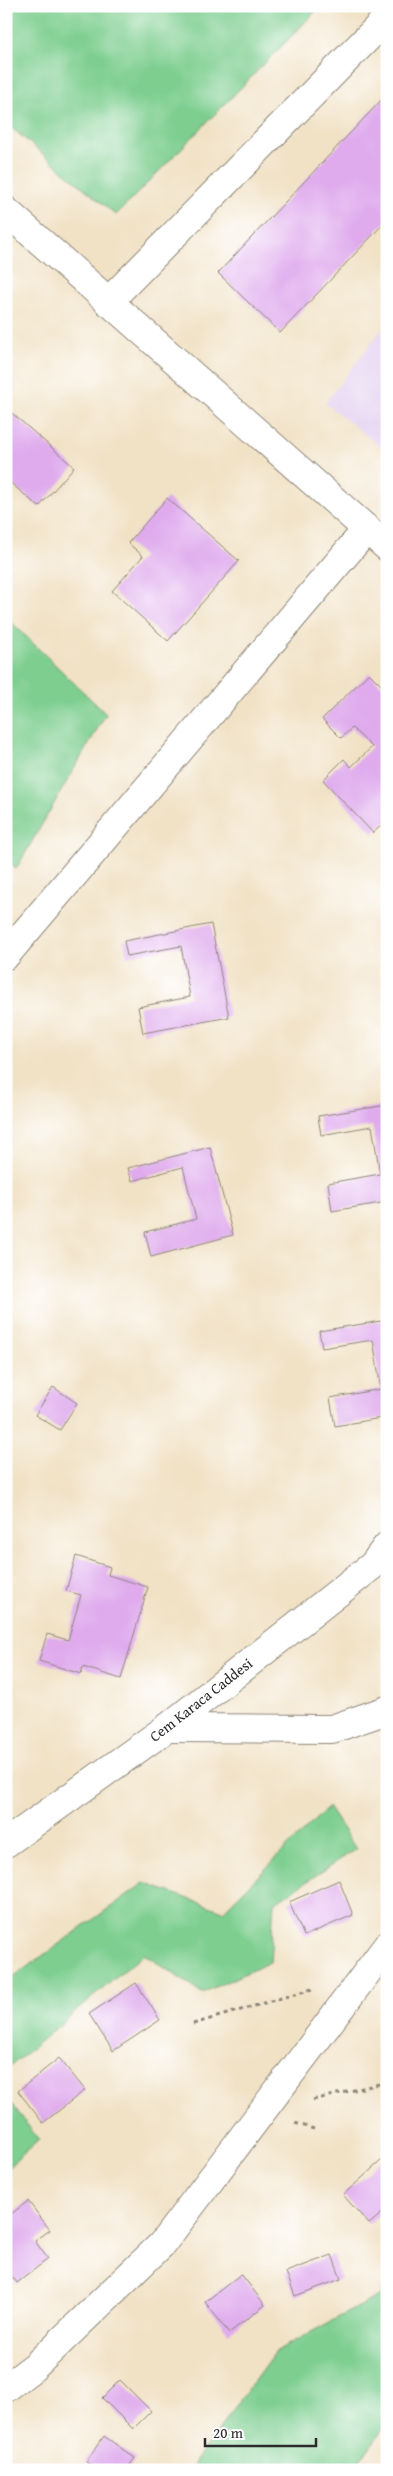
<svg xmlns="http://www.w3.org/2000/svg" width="393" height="2476" font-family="'Gentium Book Plus',serif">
	<rect width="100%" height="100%" fill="#fff"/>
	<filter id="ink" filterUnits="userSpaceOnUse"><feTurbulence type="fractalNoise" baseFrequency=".02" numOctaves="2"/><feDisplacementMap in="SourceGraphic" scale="10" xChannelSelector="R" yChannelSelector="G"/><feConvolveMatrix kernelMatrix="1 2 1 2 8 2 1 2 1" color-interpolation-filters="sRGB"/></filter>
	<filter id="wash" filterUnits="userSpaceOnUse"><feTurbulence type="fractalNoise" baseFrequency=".0096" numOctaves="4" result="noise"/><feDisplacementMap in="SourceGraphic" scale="20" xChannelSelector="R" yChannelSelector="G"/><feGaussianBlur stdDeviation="1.12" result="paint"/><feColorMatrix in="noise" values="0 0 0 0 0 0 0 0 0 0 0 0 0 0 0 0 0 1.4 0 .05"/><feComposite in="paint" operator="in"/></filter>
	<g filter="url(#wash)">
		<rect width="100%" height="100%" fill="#f1e2c6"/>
		<!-- built -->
		<path fill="#e5d3f1" d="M387,323V452L325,403Z"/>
		<!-- green -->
		<g fill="#7dce8f" stroke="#547c5d">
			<path d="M6,6H321L116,215L6,123Z"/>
			<path d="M6,617L106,714L16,869L6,860Z"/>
			<path d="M328,1807L356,1849L274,1903L270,1962L202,1993L144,1954L6,2070V1982L144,1883L223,1911Z"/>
			<path d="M6,2097L39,2140L6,2169Z"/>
			<path d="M387,2278V2424L353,2470H192L195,2462L276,2351L380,2295Z"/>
		</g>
		<g id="blocks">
			<!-- building -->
			<g fill="#dfabed">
				<path d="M387,94V220L280,333L218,273Z"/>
				<path d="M6,408L74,467L39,507L6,479Z"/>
				<path d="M167,498L239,561L168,641L112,591L143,556L128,543Z"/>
				<path d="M369,673L387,691V820L373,833L323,780L344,759L351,767L372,747L352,728L341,738L322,719Z"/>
				<path d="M211,924L229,1017L143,1033L138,1007L190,997L181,946L127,956L124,941Z"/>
				<path d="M387,1105V1202L332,1211L328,1183L380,1174L372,1126L321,1135L318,1116Z"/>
				<path d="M210,1147L233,1235L151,1257L145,1232L196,1219L183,1167L132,1181L128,1168Z"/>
				<path d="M387,1320V1417L335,1426L330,1398L381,1389L373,1340L322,1348L319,1331Z"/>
				<path d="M53,1387L77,1403L60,1430L35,1415Z"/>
				<path d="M76,1556L110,1567L108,1575L148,1587L121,1679L83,1667L81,1674L39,1661L47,1634L68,1640L81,1595L66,1591Z"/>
				<path d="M339,1880L353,1915L304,1936L289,1902Z"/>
				<path d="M136,1983L160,2020L113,2051L89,2014Z"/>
				<path d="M59,2058L85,2090L43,2123L18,2091Z"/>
				<path d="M383,2159L387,2164V2209L369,2224L343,2195Z"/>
				<path d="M28,2201L50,2230L35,2241L48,2259L17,2283L6,2268V2218Z"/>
				<path d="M332,2255L341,2279L295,2296L286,2272Z"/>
				<path d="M241,2274L265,2305L229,2333L205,2302Z"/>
				<path d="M120,2380L151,2411L133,2429L102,2398Z"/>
				<path d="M104,2436L135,2458L130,2465L136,2470H98L86,2462Z"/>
				<path d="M384,2460L387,2462V2470H377Z"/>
			</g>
		</g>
	</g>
	<g filter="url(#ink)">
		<use href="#blocks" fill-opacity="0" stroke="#8e8678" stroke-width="1"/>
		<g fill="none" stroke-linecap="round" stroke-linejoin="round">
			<defs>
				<g id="minor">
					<path d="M6,211L387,547"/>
					<path d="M108,302L387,18"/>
					<path d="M6,955L367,529"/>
					<path d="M167,1728L332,1729L387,1710"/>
					<path d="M6,1843L167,1728L373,1565L387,1546"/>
					<path d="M6,2388L34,2367L162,2244L387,1946"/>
				</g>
			</defs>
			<!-- minor casing -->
			<use href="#minor" stroke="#8e8678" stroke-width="30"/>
			<!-- path -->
			<g stroke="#8e8678" stroke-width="3" stroke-dasharray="4 4" stroke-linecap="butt">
				<path d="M193,2024L312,1989"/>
				<path d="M313,2100L387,2082"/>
				<path d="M295,2123L314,2129"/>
			</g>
			<!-- minor -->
			<use href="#minor" stroke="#fff" stroke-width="28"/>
		</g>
	</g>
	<g text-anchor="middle" stroke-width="4.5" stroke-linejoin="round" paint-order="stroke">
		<!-- street labels -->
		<g font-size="15" fill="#2b2b2b" stroke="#fff">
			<text transform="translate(201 1700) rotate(-38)" y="5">Cem Karaca Caddesi</text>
		</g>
	</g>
	<!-- margin -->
	<rect width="393" height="2476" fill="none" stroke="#fff" stroke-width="25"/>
	<!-- scale -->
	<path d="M205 2438v8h111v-8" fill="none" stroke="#2b2b2b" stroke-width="2.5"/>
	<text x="213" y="2438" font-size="15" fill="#2b2b2b" stroke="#ffffff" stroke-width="4" paint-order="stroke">20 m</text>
</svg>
